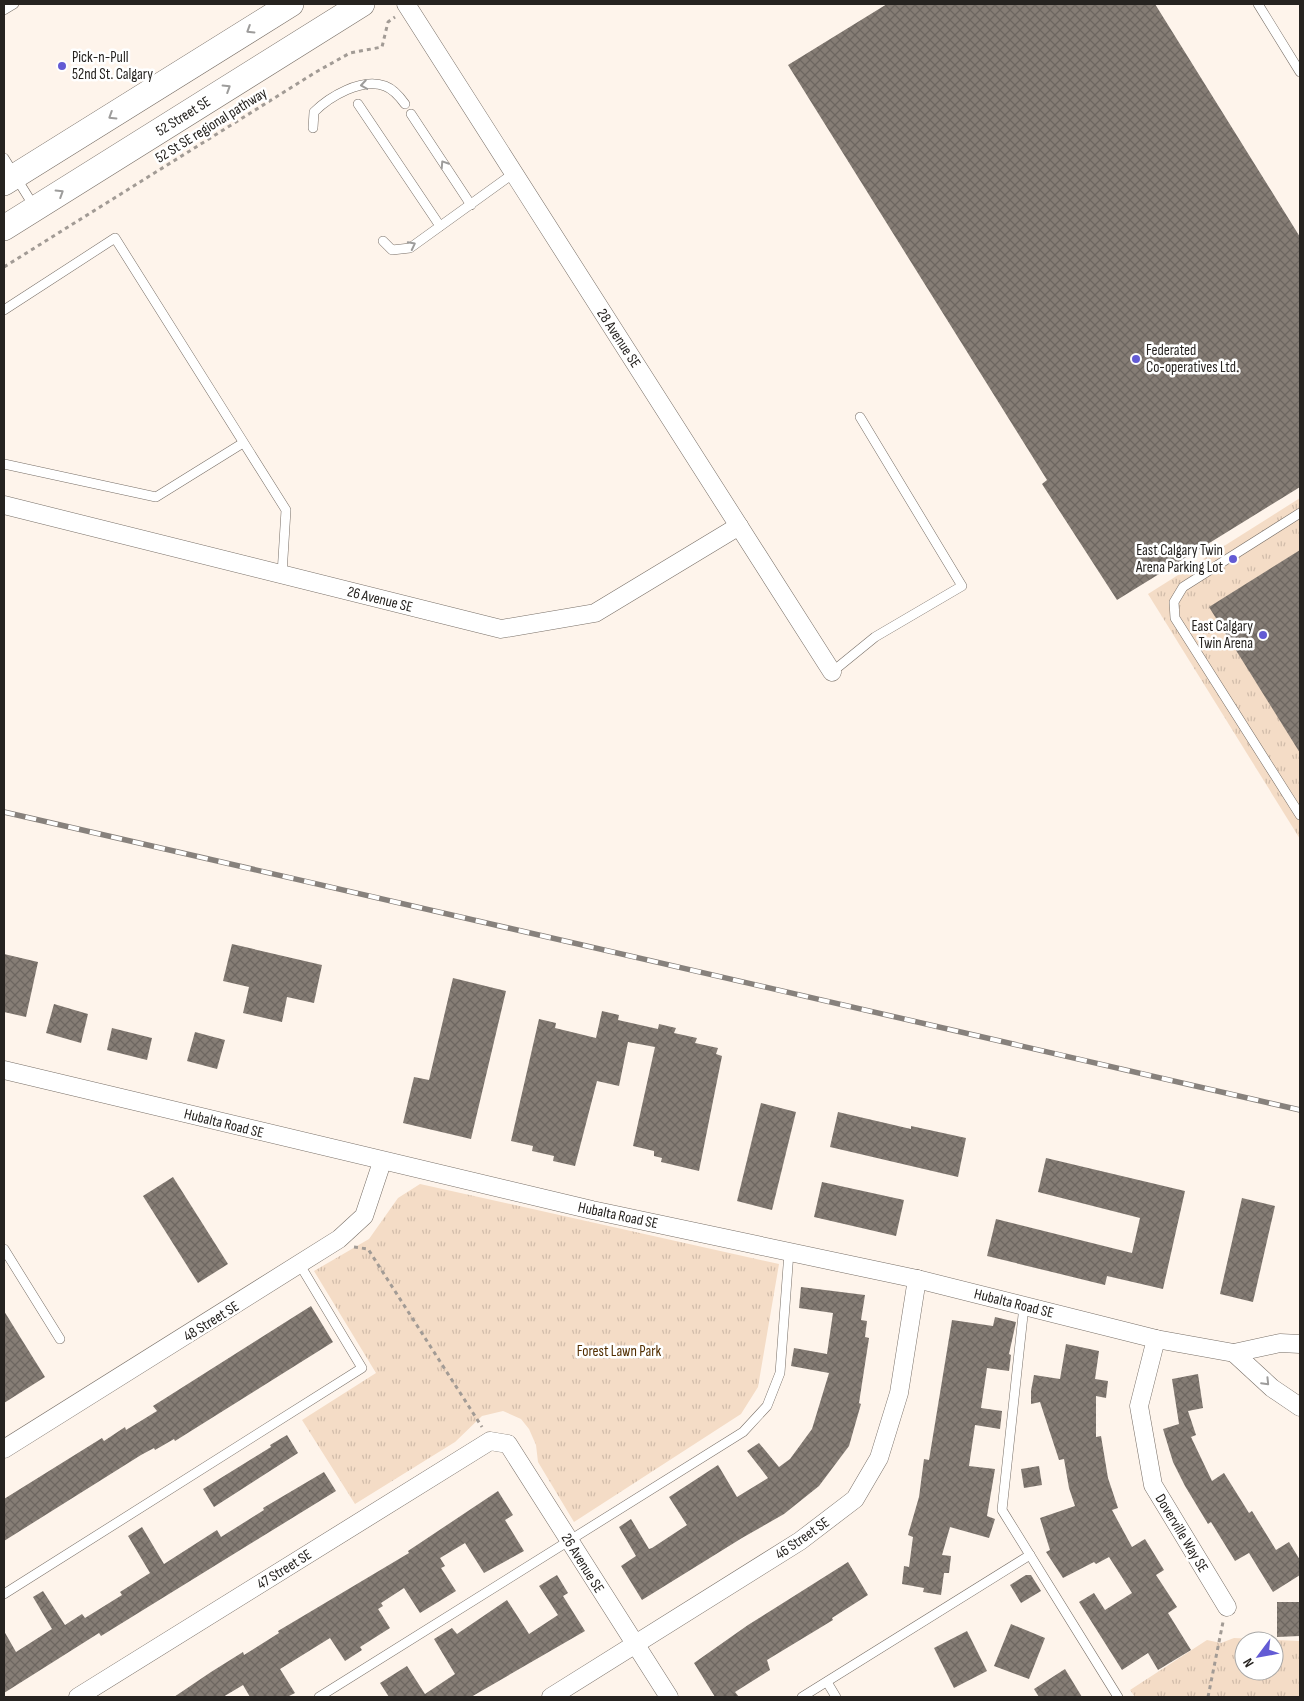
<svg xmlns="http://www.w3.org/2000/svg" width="1304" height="1701" font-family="'Sofia Sans Condensed',sans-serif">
	<defs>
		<pattern id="grass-tufts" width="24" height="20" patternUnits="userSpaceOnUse" patternTransform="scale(1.25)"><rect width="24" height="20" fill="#f4dcc6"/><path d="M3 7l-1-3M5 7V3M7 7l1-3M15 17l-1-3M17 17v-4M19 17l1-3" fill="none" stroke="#d1bcaa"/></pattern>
		<pattern id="building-cross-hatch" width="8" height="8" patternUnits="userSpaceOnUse" patternTransform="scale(1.25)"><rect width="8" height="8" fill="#867d75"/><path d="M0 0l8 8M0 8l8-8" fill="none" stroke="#6d6660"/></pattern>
	</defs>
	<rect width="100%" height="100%" fill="#fef4eb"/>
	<!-- grass -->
	<g fill="url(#grass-tufts)" fill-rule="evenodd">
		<path d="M1300,498V839L1148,594Z"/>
		<path d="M420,1184L779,1264L758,1387L741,1414L574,1522L538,1462L536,1445L529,1429L521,1419L503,1411L482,1416L455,1442L355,1504L302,1420L376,1373L314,1271L369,1239L398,1198Z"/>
		<path d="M1234,1638L1300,1641V1697H1135L1130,1690L1207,1640L1221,1643ZM1244,1641H1274V1671H1244Z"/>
	</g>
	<!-- building -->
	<g fill="url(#building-cross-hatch)">
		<path d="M887,4H1155L1300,237V487L1117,600L1042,484L1047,480L788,65Z"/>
		<path d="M1300,550V753L1209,607Z"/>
		<path d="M232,944L322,965L314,1003L287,997L282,1022L243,1013L249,987L223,981Z"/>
		<path d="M4,954L38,962L26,1017L4,1012Z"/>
		<path d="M453,978L506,991L471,1139L403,1123L414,1077L429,1080Z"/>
		<path d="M54,1004L88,1014L81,1043L46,1033Z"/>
		<path d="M602,1011L619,1015L618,1020L658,1029L659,1024L676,1028L674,1033L697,1038L695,1043L718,1048L716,1054L722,1056L699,1171L661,1162L662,1158L654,1156V1151L633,1146L655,1047L628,1042L619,1086L597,1081L575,1166L553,1161L554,1156L532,1151L533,1146L511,1141L539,1019L556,1023L555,1028L596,1038Z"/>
		<path d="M112,1028L152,1038L147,1060L107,1050Z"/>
		<path d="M195,1032L225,1040L217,1069L187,1061Z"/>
		<path d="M761,1103L796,1112L772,1210L737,1201Z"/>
		<path d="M838,1112L911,1129V1126L966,1138L958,1177L830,1147Z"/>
		<path d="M1046,1158L1185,1191L1163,1289L1107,1276L1105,1285L987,1256L996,1219L1132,1253L1140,1218L1038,1192Z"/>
		<path d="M173,1177L228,1264L198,1283L143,1196Z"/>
		<path d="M822,1182L904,1200L896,1236L814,1217Z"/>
		<path d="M1242,1198L1275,1206L1253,1302L1220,1294Z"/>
		<path d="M801,1287L865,1295L861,1320L867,1321L865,1337L869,1338L859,1403L861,1404L849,1446L819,1486L784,1514L742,1538L642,1600L621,1566L636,1556L619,1527L631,1519L649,1549L652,1548L687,1525L669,1497L718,1465L737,1497L768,1478L747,1451L759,1443L779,1467L790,1459L812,1429L829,1373L791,1366L794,1348L827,1354L833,1313L799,1308Z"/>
		<path d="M311,1306L333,1342L175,1441L174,1439L155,1450L154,1448L141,1455L4,1541V1499L102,1438L104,1441L125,1427L126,1430L157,1411L153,1406Z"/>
		<path d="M4,1311L45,1377L4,1403Z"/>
		<path d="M995,1317L1016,1322L1009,1354L1011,1355L1009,1371L987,1368L981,1408L1002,1411L1000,1429L975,1425L969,1466L995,1469L987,1516L995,1519L989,1538L950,1527L942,1555L951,1556L949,1573H944L941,1595L923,1592L924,1588L902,1584L904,1566L909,1567L913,1537L908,1535L919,1497L924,1459L929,1460L952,1320L993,1326Z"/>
		<path d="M1066,1344L1099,1351L1095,1379L1108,1381L1106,1398L1096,1396V1437L1101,1436L1108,1478L1118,1508L1112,1510L1132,1547L1145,1539L1164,1570L1156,1575L1177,1607L1168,1613L1191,1650L1158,1670L1148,1653L1122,1670L1079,1602L1094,1593L1105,1610L1132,1593L1109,1557L1096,1564L1094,1562L1063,1578L1046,1552L1050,1550L1040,1518L1075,1506L1069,1488L1064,1459L1059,1460L1040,1402L1031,1404V1391L1034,1375L1060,1379Z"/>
		<path d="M1198,1374L1203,1408L1188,1411L1196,1435L1191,1437L1212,1481L1224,1473L1249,1513L1252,1511L1276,1550L1289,1542L1300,1560V1575L1273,1592L1249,1553L1235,1561L1211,1522L1208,1524L1185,1486L1173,1462L1163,1429L1179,1424L1172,1379Z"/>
		<path d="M287,1435L298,1453L214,1507L203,1489L271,1447L270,1445Z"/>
		<path d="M1039,1466L1042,1485L1024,1488L1021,1469Z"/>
		<path d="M324,1472L336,1491L101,1636L99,1633L4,1693V1631L16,1652L52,1629L33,1597L43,1591L65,1625L82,1614L85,1618L122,1595L120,1592L150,1573L128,1536L142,1527L164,1564L217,1530L221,1537L264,1510L263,1508Z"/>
		<path d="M498,1491L513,1515L505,1520L524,1551L484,1573L465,1543L440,1558L445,1566L441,1568L456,1591L420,1613L404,1588L381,1603L383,1606L378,1609L390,1628L360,1647L362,1650L345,1661L330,1638L280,1669L295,1693L287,1697H250L243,1685L223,1697H174L211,1672L243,1652L244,1655L279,1633L278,1631L409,1553L408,1551Z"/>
		<path d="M848,1562L868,1595L832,1618L833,1620L767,1660L770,1670L735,1692L739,1697H715L694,1663L748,1625Z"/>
		<path d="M557,1575L568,1593L563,1596L585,1631L471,1697H389L380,1683L407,1666L425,1694L455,1674L434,1639L452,1628L457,1634L507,1600L529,1634L558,1615L539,1586Z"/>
		<path d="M1026,1575H1031L1041,1591L1021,1603L1010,1585Z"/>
		<path d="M1277,1602H1300V1636L1277,1637Z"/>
		<path d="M1011,1624L1045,1638L1029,1679L994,1666Z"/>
		<path d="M967,1631L987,1671L954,1688L934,1648Z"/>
		<path d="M1065,1669L1082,1697H1039L1034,1689Z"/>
	</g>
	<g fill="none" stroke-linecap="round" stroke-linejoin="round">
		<defs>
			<g id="service">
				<path d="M1258,4L1300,72"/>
				<path d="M4,10L14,4"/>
				<path d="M358,104L440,226"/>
				<path d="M411,114L471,205"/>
				<path d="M313,128L314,112C329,97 362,77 385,86C393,89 400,97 405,104"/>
				<path d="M4,158L35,208"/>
				<path d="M383,241L392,250L410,248L514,173"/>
				<path d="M4,310L115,238L286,510L282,574"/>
				<path d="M4,464L156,497L243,443"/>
				<path d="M1300,513L1183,587L1174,602L1175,618L1300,815"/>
				<path d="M832,672L875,637L962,586L860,417"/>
				<path d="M4,1249L60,1339"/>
				<path d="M1024,1306L1002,1510L1118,1697"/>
				<path d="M4,1594L362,1368L300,1265"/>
				<path d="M827,1682L836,1697"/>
				<path d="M319,1697L743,1432L767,1406L780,1373L789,1252"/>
				<path d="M802,1697L1030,1555"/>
			</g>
			<g id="minor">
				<path d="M406,4L832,672"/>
				<path d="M4,505L501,629L595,613L739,526"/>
				<path d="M4,1070L592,1210L917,1279L1156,1339L1234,1353L1280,1343L1300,1344"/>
				<path d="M1156,1339L1139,1406L1153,1485L1227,1607"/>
				<path d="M1234,1353L1272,1388L1300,1407"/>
				<path d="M4,1449L339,1239L364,1216L382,1162"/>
				<path d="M78,1697L490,1441L508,1444L669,1697"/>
				<path d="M551,1697L800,1541L855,1499L879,1458L899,1393L917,1279"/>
			</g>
			<g id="secondary">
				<path d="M4,183L291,4"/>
				<path d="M4,228L362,4"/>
			</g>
		</defs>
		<!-- service casing -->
		<use href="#service" stroke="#786f67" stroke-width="10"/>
		<!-- minor casing -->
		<use href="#minor" stroke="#786f67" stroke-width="19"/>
		<!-- secondary casing -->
		<use href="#secondary" stroke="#786f67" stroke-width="26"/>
		<!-- path -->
		<g stroke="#a29b95" stroke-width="3" stroke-dasharray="4 4" stroke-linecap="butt">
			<path d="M4,267L316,72L350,53L382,47L388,22L395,17"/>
			<path d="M354,1247L368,1249L482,1427"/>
			<path d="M1208,1697L1223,1622"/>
		</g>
		<!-- service -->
		<use href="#service" stroke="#fff" stroke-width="9"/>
		<!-- minor -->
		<use href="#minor" stroke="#fff" stroke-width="18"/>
		<!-- secondary -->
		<use href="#secondary" stroke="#fff" stroke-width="25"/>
		<defs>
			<path id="rail" d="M4,812L1300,1110"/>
		</defs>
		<!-- rail casing -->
		<use href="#rail" stroke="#87817c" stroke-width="5.5"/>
		<!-- rail -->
		<use href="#rail" stroke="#fff" stroke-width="4" stroke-dasharray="11" stroke-linecap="butt"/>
	</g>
	<!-- one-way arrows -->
	<defs><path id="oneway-chevron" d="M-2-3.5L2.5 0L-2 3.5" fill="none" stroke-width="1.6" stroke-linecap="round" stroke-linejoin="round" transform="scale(1.25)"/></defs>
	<g stroke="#9d9c9b">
		<use href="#oneway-chevron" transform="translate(250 30) rotate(148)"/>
		<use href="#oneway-chevron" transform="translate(364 85) rotate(171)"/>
		<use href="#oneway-chevron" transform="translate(227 88) rotate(-32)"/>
		<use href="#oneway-chevron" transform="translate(112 116) rotate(148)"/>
		<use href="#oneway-chevron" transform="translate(444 164) rotate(-123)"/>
		<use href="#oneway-chevron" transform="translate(60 193) rotate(-32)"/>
		<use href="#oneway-chevron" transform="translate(412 245) rotate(-27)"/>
		<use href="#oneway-chevron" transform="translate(1266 1382) rotate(46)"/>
	</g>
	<!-- markers -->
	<g fill="#635bd4" stroke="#fff" stroke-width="2">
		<circle cx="62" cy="66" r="5"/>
		<circle cx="1136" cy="359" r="5"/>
		<circle cx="1233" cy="559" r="5"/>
		<circle cx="1263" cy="635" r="5"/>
	</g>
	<g text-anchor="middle" stroke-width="5" stroke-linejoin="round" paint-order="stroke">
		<!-- poi labels -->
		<g font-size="15" fill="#262320" stroke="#fff" text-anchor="start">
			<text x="72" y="62">Pick-n-Pull<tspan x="72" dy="17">52nd St. Calgary</tspan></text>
			<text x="1146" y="355">Federated<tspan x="1146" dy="17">Co-operatives Ltd.</tspan></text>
			<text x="1223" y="555" text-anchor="end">East Calgary Twin<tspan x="1223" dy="17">Arena Parking Lot</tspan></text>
			<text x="1253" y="631" text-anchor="end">East Calgary<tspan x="1253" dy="17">Twin Arena</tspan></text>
		</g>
		<!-- street labels -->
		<g font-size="15" fill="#262320" stroke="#fff">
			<text transform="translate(183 116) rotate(-32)" y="5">52 Street SE</text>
			<text transform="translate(211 125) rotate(-32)" y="5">52 St SE regional pathway</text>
			<text transform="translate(619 338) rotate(57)" y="5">28 Avenue SE</text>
			<text transform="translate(380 599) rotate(14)" y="5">26 Avenue SE</text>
			<text transform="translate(224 1123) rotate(14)" y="5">Hubalta Road SE</text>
			<text transform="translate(618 1215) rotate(12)" y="5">Hubalta Road SE</text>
			<text transform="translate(1014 1303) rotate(14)" y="5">Hubalta Road SE</text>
			<text transform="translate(211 1321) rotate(-32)" y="5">48 Street SE</text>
			<text transform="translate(1182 1533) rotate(59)" y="5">Doverville Way SE</text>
			<text transform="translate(802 1538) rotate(-35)" y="5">46 Street SE</text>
			<text transform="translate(583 1563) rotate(58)" y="5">26 Avenue SE</text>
			<text transform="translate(284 1569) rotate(-32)" y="5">47 Street SE</text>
		</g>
		<!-- park labels -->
		<g font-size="15" fill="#522e00" stroke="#fff">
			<text x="619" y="1356">Forest Lawn Park</text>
		</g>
	</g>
	<!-- border -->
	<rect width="1304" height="1701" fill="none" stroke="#262320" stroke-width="10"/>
	<!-- north arrow -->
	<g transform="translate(1259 1656) rotate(238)"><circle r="24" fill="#ffffff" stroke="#a8a7a6"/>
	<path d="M0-4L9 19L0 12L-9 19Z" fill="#635bd4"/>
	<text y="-8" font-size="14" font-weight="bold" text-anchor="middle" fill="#262320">N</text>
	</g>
</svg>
